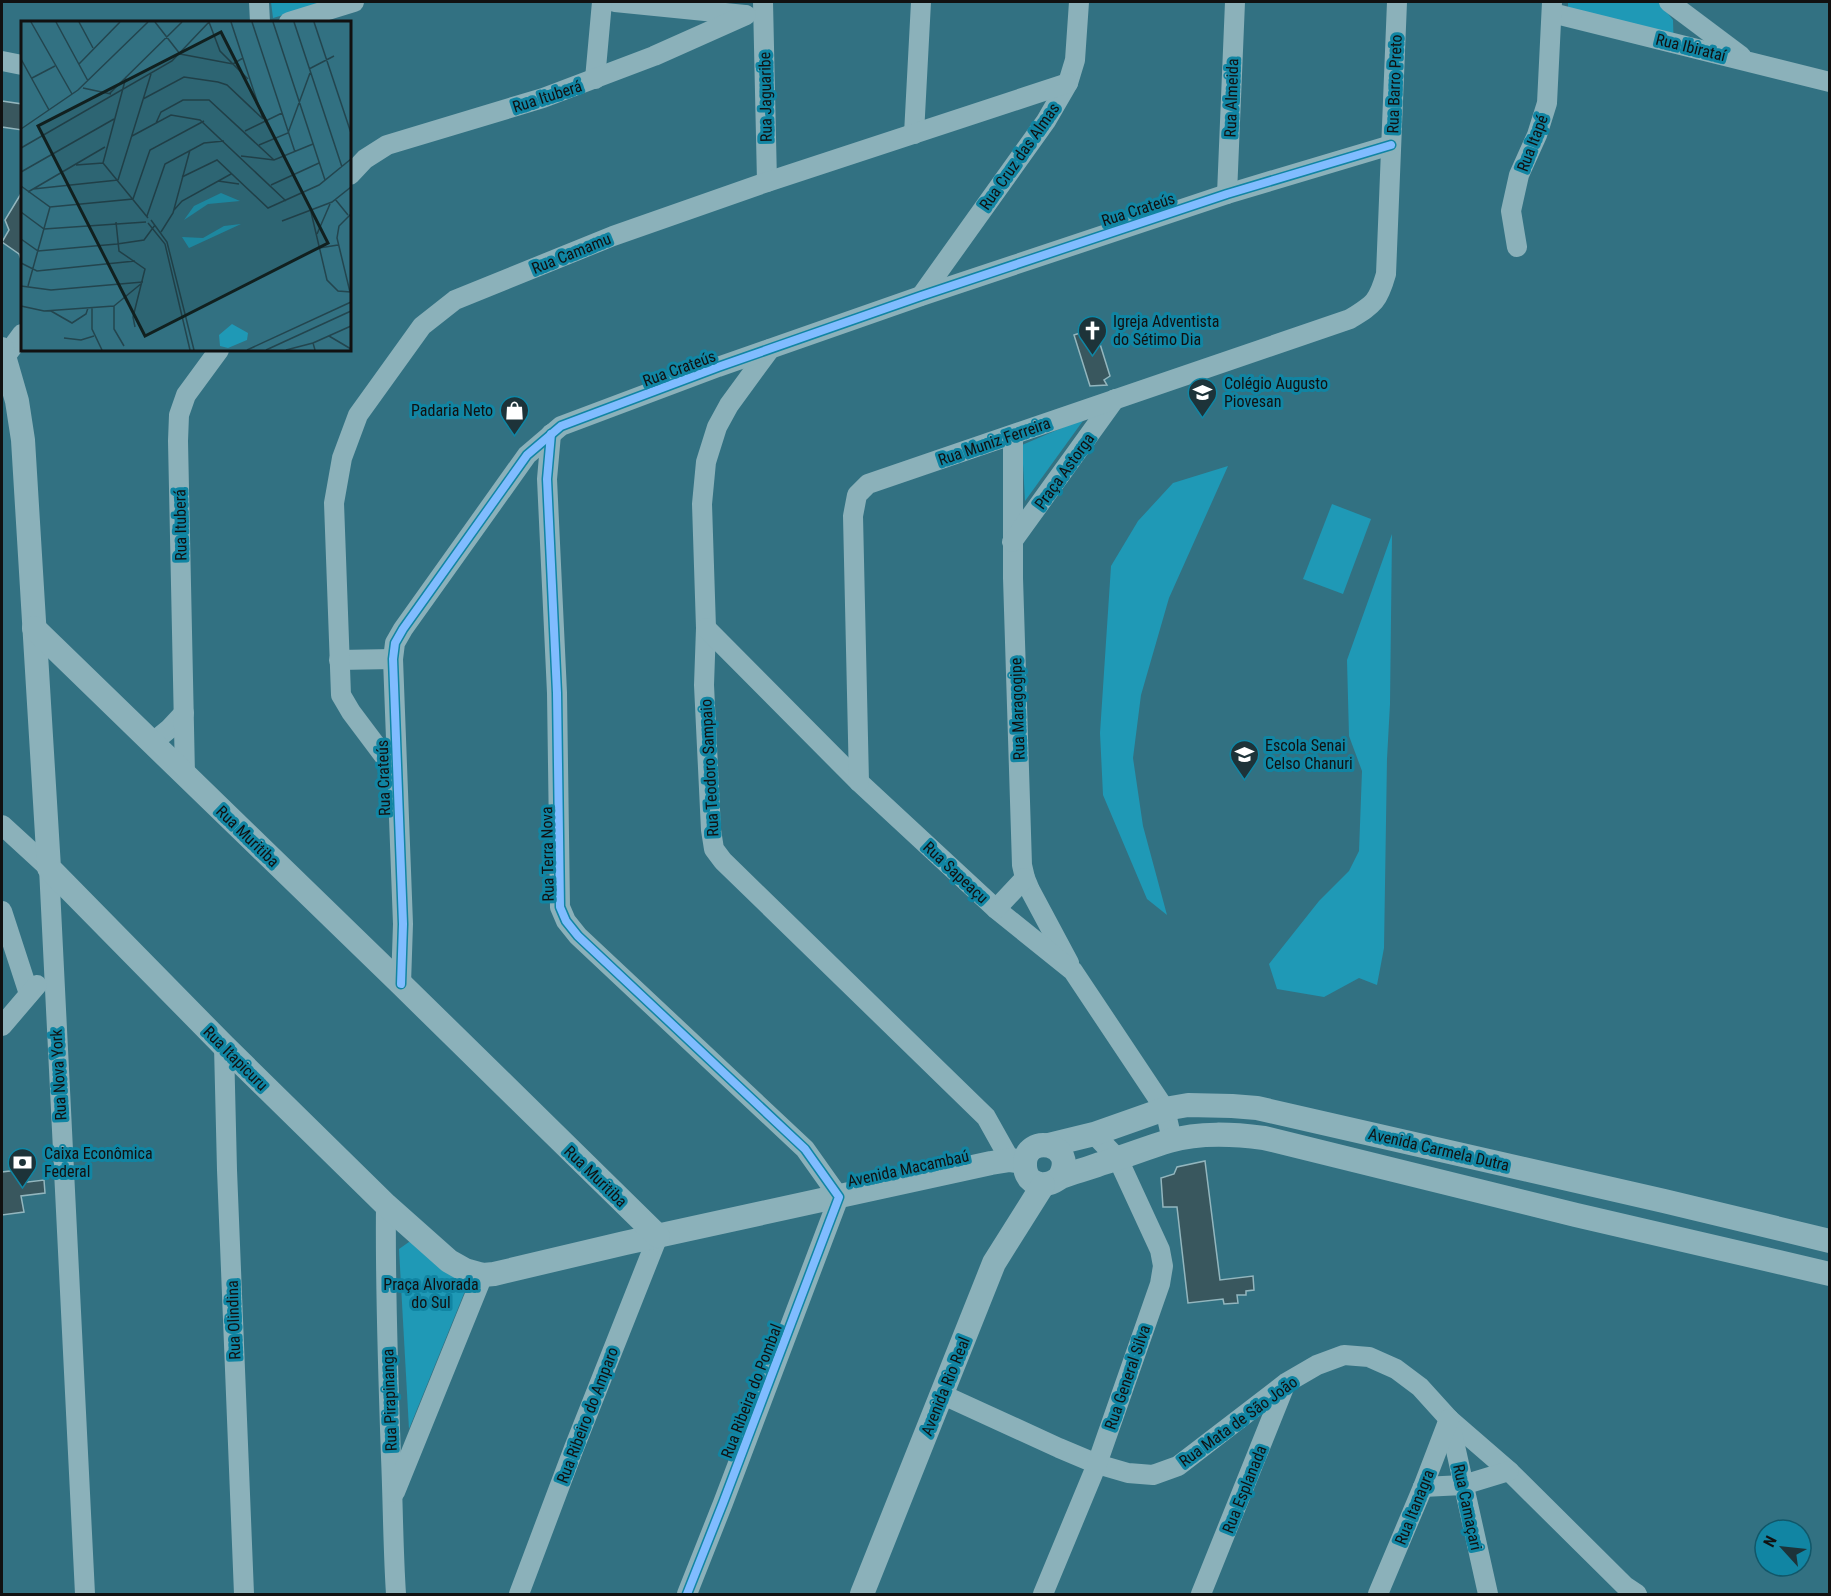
<svg xmlns="http://www.w3.org/2000/svg" width="1831" height="1596" font-family="'Roboto Condensed',sans-serif">
	<rect width="100%" height="100%" fill="#327182"/>
	<!-- green -->
	<g fill="#1f99b6">
		<path d="M271,2H328L273,18Z"/>
		<path d="M1568,2H1659L1673,20L1674,53L1568,24Z"/>
		<path d="M1085,418L1025,501L1022,445Z"/>
		<path d="M1228,466L1169,598L1141,695L1133,758L1143,826L1167,915L1147,899L1103,795L1100,733L1111,566L1138,521L1173,483Z"/>
		<path d="M1332,504L1371,519L1343,594L1303,579Z"/>
		<path d="M1392,534L1390,704L1387,759L1384,948L1377,985L1359,978L1324,997L1277,989L1269,964L1319,901L1349,871L1359,851L1362,771L1349,736L1347,660Z"/>
		<path d="M409,1242L420,1243L467,1286L409,1429L399,1249Z"/>
	</g>
	<!-- building -->
	<g fill="#39575e" stroke="#93b6be" stroke-width="1.5">
		<path d="M2,101L22,104V130L2,127Z"/>
		<path d="M22,192V262L19,254L2,242L9,230L5,220Z"/>
		<path d="M1095,328L1110,376L1104,380L1107,385L1090,386L1074,335Z"/>
		<path d="M1205,1161L1220,1280L1253,1276L1254,1290L1246,1291V1295H1237L1238,1303L1224,1304L1223,1299L1188,1303L1177,1207H1163L1161,1178L1174,1174L1177,1167Z"/>
		<path d="M18,1170L20,1183L44,1180L45,1193L21,1196L24,1212L2,1215V1172Z"/>
	</g>
	<g fill="none" stroke-linecap="round" stroke-linejoin="round">
		<!-- minor -->
		<g stroke="#8bb1ba" stroke-width="20">
			<path d="M259,2L260,22"/>
			<path d="M615,2L745,15"/>
			<path d="M763,2L767,182"/>
			<path d="M1669,2L1741,56"/>
			<path d="M1552,13L1830,82"/>
			<path d="M289,22L354,2"/>
			<path d="M2,61L22,65"/>
			<path d="M595,79L602,2"/>
			<path d="M914,134L921,2"/>
			<path d="M350,175L365,159L387,145L543,98L654,56L746,15"/>
			<path d="M1227,194L1235,2"/>
			<path d="M1517,247L1511,211L1519,175L1537,135L1547,103L1552,2"/>
			<path d="M921,296L1046,121L1068,83L1075,60L1079,2"/>
			<path d="M770,349L729,405L717,427L706,462L702,504L706,628L704,685L711,830L714,849L723,861L986,1117L1010,1160"/>
			<path d="M2,358L5,357L22,334"/>
			<path d="M551,434L547,479L557,693L560,907L566,921L578,936L805,1149L839,1197L723,1503L687,1594"/>
			<path d="M1013,435V578L1022,865L1025,878L1030,890L1069,963"/>
			<path d="M1012,542L1115,399"/>
			<path d="M706,628L859,782L996,909L1073,971L1165,1109L1172,1140"/>
			<path d="M339,660L393,659"/>
			<path d="M152,743L169,729L184,713"/>
			<path d="M396,772L351,712L341,695L334,503L342,458L358,415L422,326L455,300L613,236L767,182L1068,83"/>
			<path d="M185,775L178,441L179,415L186,395L219,350"/>
			<path d="M859,782L853,516L857,495L868,484L1350,319C1374,304 1378,302 1386,274L1397,2"/>
			<path d="M2,825L49,868L85,1594"/>
			<path d="M996,909L1025,878"/>
			<path d="M2,911L29,994"/>
			<path d="M401,984L403,924L393,659L395,643L403,629L527,455L561,426L718,367L921,296L1227,194L1391,145"/>
			<path d="M2,1026L37,985"/>
			<path d="M224,1046L227,1170L244,1594"/>
			<path d="M386,1205C385,1289 388,1373 391,1457C393,1503 393,1549 396,1594"/>
			<path d="M941,1394L1059,1448L1097,1464L1128,1473L1153,1475L1178,1466L1286,1383L1317,1365L1344,1355L1369,1357L1396,1369L1420,1387L1449,1419L1509,1471L1625,1586L1637,1594"/>
			<path d="M1449,1419L1488,1594"/>
			<path d="M1423,1487L1463,1485L1509,1471"/>
			<path d="M395,1492L483,1275"/>
			<path d="M519,1594L574,1448L658,1236"/>
			<path d="M1043,1594L1097,1464L1160,1284L1163,1266L1160,1250L1118,1159L1094,1134"/>
			<path d="M1201,1594L1285,1385"/>
			<path d="M1378,1594L1423,1487L1449,1419"/>
		</g>
		<!-- tertiary -->
		<g stroke="#8bb1ba" stroke-width="24">
			<path d="M2,349L17,401L23,440L49,868L224,1046L386,1205L449,1261L465,1270L483,1275L494,1274L625,1243L991,1163L1010,1160L1024,1162"/>
			<path d="M34,628L401,984L658,1236"/>
			<path d="M1049,1145L1094,1134L1165,1109L1188,1105L1232,1106L1257,1108L1664,1201L1830,1241"/>
			<path d="M1059,1178C1080,1143 1024,1132 1025,1165C1025,1171 1027,1177 1032,1181C1036,1183 1040,1185 1045,1184C1052,1184 1056,1180 1061,1177C1074,1172 1087,1169 1100,1164C1124,1157 1146,1148 1169,1141C1200,1132 1233,1134 1264,1138L1576,1215L1830,1274"/>
			<path d="M862,1594L994,1263L1043,1185"/>
		</g>
		<defs>
			<g id="cycleway">
				<path d="M551,434L547,479L557,693L560,907L566,921L578,936L805,1149L839,1197L723,1503L687,1594"/>
				<path d="M401,984L403,924L393,659L395,643L403,629L527,455L561,426L718,367L921,296L1227,194L1391,145"/>
			</g>
		</defs>
		<!-- cycleway casing -->
		<use href="#cycleway" stroke="#1185a3" stroke-width="11"/>
		<!-- cycleway -->
		<use href="#cycleway" stroke="#80bcff" stroke-width="8"/>
	</g>
	<!-- icons -->
	<defs>
		<symbol id="church-pin" viewBox="-11 -11 22 30"><path d="M0 17L-7.5 6A9.5 9.5 0 1 1 7.5 6Z" fill="#1d3339" stroke="#1185a3"/><path d="M-1.2-6h2.4v3.5h3.3v2.4h-3.3V6h-2.4V-.1h-3.3v-2.4h3.3Z" fill="#fff"/></symbol>
		<symbol id="school-pin" viewBox="-11 -11 22 30"><path d="M0 17L-7.5 6A9.5 9.5 0 1 1 7.5 6Z" fill="#1d3339" stroke="#1185a3"/><path d="M0-5L7-2L0 1L-7-2ZM-4 1L0 2.5L4 1V4Q0 6-4 4Z" fill="#fff"/></symbol>
		<symbol id="shop-pin" viewBox="-11 -11 22 30"><path d="M0 17L-7.5 6A9.5 9.5 0 1 1 7.5 6Z" fill="#1d3339" stroke="#1185a3"/><path d="M-5-2.5h2.3a2.7 3.5 0 0 1 5.4 0H5L5.5 6h-11ZM-1.5-2.5h3a1.5 2.3 0 0 0-3 0Z" fill="#fff"/></symbol>
		<symbol id="university-pin" viewBox="-11 -11 22 30"><path d="M0 17L-7.5 6A9.5 9.5 0 1 1 7.5 6Z" fill="#1d3339" stroke="#1185a3"/><path d="M0-5L7-2L0 1L-7-2ZM-4 1L0 2.5L4 1V4Q0 6-4 4Z" fill="#fff"/></symbol>
		<symbol id="bank-pin" viewBox="-11 -11 22 30"><path d="M0 17L-7.5 6A9.5 9.5 0 1 1 7.5 6Z" fill="#1d3339" stroke="#1185a3"/><path d="M-6-4H6V4H-6ZM0-2.3a2.3 2.3 0 1 0 0 4.6a2.3 2.3 0 1 0 0-4.6Z" fill="#fff"/></symbol>
	</defs>
	<g fill-rule="evenodd">
		<use href="#church-pin" x="1076" y="314" width="33" height="45"/>
		<use href="#school-pin" x="1186" y="376" width="33" height="45"/>
		<use href="#shop-pin" x="498" y="394" width="33" height="45"/>
		<use href="#university-pin" x="1228" y="738" width="33" height="45"/>
		<use href="#bank-pin" x="6" y="1146" width="33" height="45"/>
	</g>
	<g text-anchor="middle" stroke-width="6" stroke-linejoin="round" paint-order="stroke">
		<!-- street labels -->
		<g font-size="16" fill="#111" stroke="#1185a3">
			<text transform="translate(1691 47) rotate(14)" y="6">Rua Ibirataí</text>
			<text transform="translate(1394 84) rotate(-88)" y="6">Rua Barro Preto</text>
			<text transform="translate(547 96) rotate(-18)" y="6">Rua Ituberá</text>
			<text transform="translate(765 97) rotate(-91)" y="6">Rua Jaguaribe</text>
			<text transform="translate(1231 98) rotate(-88)" y="6">Rua Almeida</text>
			<text transform="translate(1532 143) rotate(-69)" y="6">Rua Itapé</text>
			<text transform="translate(1019 156) rotate(-55)" y="6">Rua Cruz das Almas</text>
			<text transform="translate(1138 209) rotate(-18)" y="6">Rua Crateús</text>
			<text transform="translate(571 253) rotate(-22)" y="6">Rua Camamu</text>
			<text transform="translate(679 368) rotate(-20)" y="6">Rua Crateús</text>
			<text transform="translate(994 441) rotate(-19)" y="6">Rua Muniz Ferreira</text>
			<text transform="translate(1064 471) rotate(-54)" y="6">Praça Astorga</text>
			<text transform="translate(180 525) rotate(-91)" y="6">Rua Ituberá</text>
			<text transform="translate(1017 709) rotate(-92)" y="6">Rua Maragogipe</text>
			<text transform="translate(709 768) rotate(-93)" y="6">Rua Teodoro Sampaio</text>
			<text transform="translate(383 778) rotate(-92)" y="6">Rua Crateús</text>
			<text transform="translate(248 836) rotate(44)" y="6">Rua Muritiba</text>
			<text transform="translate(547 854) rotate(-91)" y="6">Rua Terra Nova</text>
			<text transform="translate(956 872) rotate(43)" y="6">Rua Sapeaçu</text>
			<text transform="translate(236 1058) rotate(45)" y="6">Rua Itapicuru</text>
			<text transform="translate(58 1075) rotate(-93)" y="6">Rua Nova York</text>
			<text transform="translate(1439 1149) rotate(13)" y="6">Avenida Carmela Dutra</text>
			<text transform="translate(908 1168) rotate(-12)" y="6">Avenida Macambaú</text>
			<text transform="translate(596 1176) rotate(44)" y="6">Rua Muritiba</text>
			<text transform="translate(233 1320) rotate(-92)" y="6">Rua Olindina</text>
			<text transform="translate(1127 1377) rotate(-71)" y="6">Rua General Silva</text>
			<text transform="translate(945 1386) rotate(-68)" y="6">Avenida Rio Real</text>
			<text transform="translate(751 1391) rotate(-69)" y="6">Rua Ribeira do Pombal</text>
			<text transform="translate(389 1400) rotate(-92)" y="6">Rua Pirapinanga</text>
			<text transform="translate(587 1415) rotate(-69)" y="6">Rua Ribeiro do Amparo</text>
			<text transform="translate(1238 1421) rotate(-36)" y="6">Rua Mata de São João</text>
			<text transform="translate(1244 1489) rotate(-68)" y="6">Rua Esplanada</text>
			<text transform="translate(1414 1507) rotate(-68)" y="6">Rua Itanagra</text>
			<text transform="translate(1468 1507) rotate(78)" y="6">Rua Camaçari</text>
		</g>
		<!-- poi labels -->
		<g font-size="16" fill="#111" stroke="#1185a3" text-anchor="start">
			<text x="1113" y="327">Igreja Adventista<tspan x="1113" dy="18">do Sétimo Dia</tspan></text>
			<text x="1224" y="389">Colégio Augusto<tspan x="1224" dy="18">Piovesan</tspan></text>
			<text x="493" y="416" text-anchor="end">Padaria Neto</text>
			<text x="1265" y="751">Escola Senai<tspan x="1265" dy="18">Celso Chanuri</tspan></text>
			<text x="44" y="1159">Caixa Econômica<tspan x="44" dy="18">Federal</tspan></text>
		</g>
		<!-- park labels -->
		<g font-size="16" fill="#111" stroke="#1185a3">
			<text x="431" y="1290">Praça Alvorada<tspan x="431" dy="18">do Sul</tspan></text>
		</g>
	</g>
	<!-- overview -->
	<g transform="translate(21 21)">
		<rect width="330" height="330" fill="#327182"/>
		<path d="M200,172L219,180L187,183L163,199L173,185ZM220,203L168,227L161,216L182,217L203,205ZM211,303L227,312L226,319L207,327L199,325L198,314Z" fill="#1f99b6"/>
		<path fill="none" stroke="#23454e" stroke-width="1.5" d="M10,1L51,73M35,1L67,60M58,1L72,27M134,1L159,33M188,1L199,30L227,58M210,1L242,98M231,1L274,131M252,1L304,159M273,1L321,146M293,1L330,112M159,33L212,43L222,37M0,38L28,89M58,43L99,1M288,48L313,35M11,57L34,45M62,67L90,73M88,73L161,1M122,78L163,56L197,61L206,64L242,98M135,102L140,91L162,79H188L253,139M0,108L57,69L127,1M224,110L261,92M111,115L150,94L179,99L265,180M238,124L267,112L289,52M0,127L151,40L188,1M220,135L253,139L292,123M82,142L105,56M82,142L127,197M55,144L82,142M0,151L93,98M161,156L196,139L247,187L298,164L330,138M97,159L130,53M197,160L218,163M250,164L298,142M0,165L29,186L112,178L129,129L183,100M12,168L97,159M7,171L84,126M314,178L327,194M153,189L161,180L210,153M0,191L23,208L125,201M290,191L306,259L317,270L330,271M126,195L144,143L183,122L203,120M130,199L146,221L173,329M261,200L311,181L330,166M95,201L98,230L124,248L112,296L114,306M127,202L144,223L169,329M140,211L152,192L169,129M296,213L309,183M0,218L17,230L96,223L123,219L134,204M298,227L317,224M0,242L16,250L114,240M0,265L30,269L122,261M7,265L29,186M329,271L316,217L318,205L330,193M0,285L23,290L93,285M93,285V308L103,325M93,285L121,262M71,286V308L81,329M30,290L51,302L65,293L67,287M308,315L330,328M43,317L60,319L73,315M226,329L330,281M245,329L330,290M265,329L292,322M294,329L292,322L330,305"/>
		<path fill="#11201f" fill-opacity="0.15" stroke="#11201f" stroke-width="3" d="M200,11L307,222L124,315L17,105Z"/>
		<rect width="330" height="330" fill="none" stroke="#111" stroke-width="3"/>
	</g>
	<!-- border -->
	<rect width="1831" height="1596" fill="none" stroke="#111111" stroke-width="6"/>
	<!-- north arrow -->
	<g transform="translate(1783 1548) rotate(297)"><circle r="28" fill="#1185a3" stroke="#115769" stroke-width="1.5"/>
	<path d="M0-4.5L10 22L0 15L-10 22Z" fill="#1d3339"/>
	<text y="-9" font-size="16" font-weight="bold" text-anchor="middle" fill="#111111">N</text>
	</g>
</svg>
